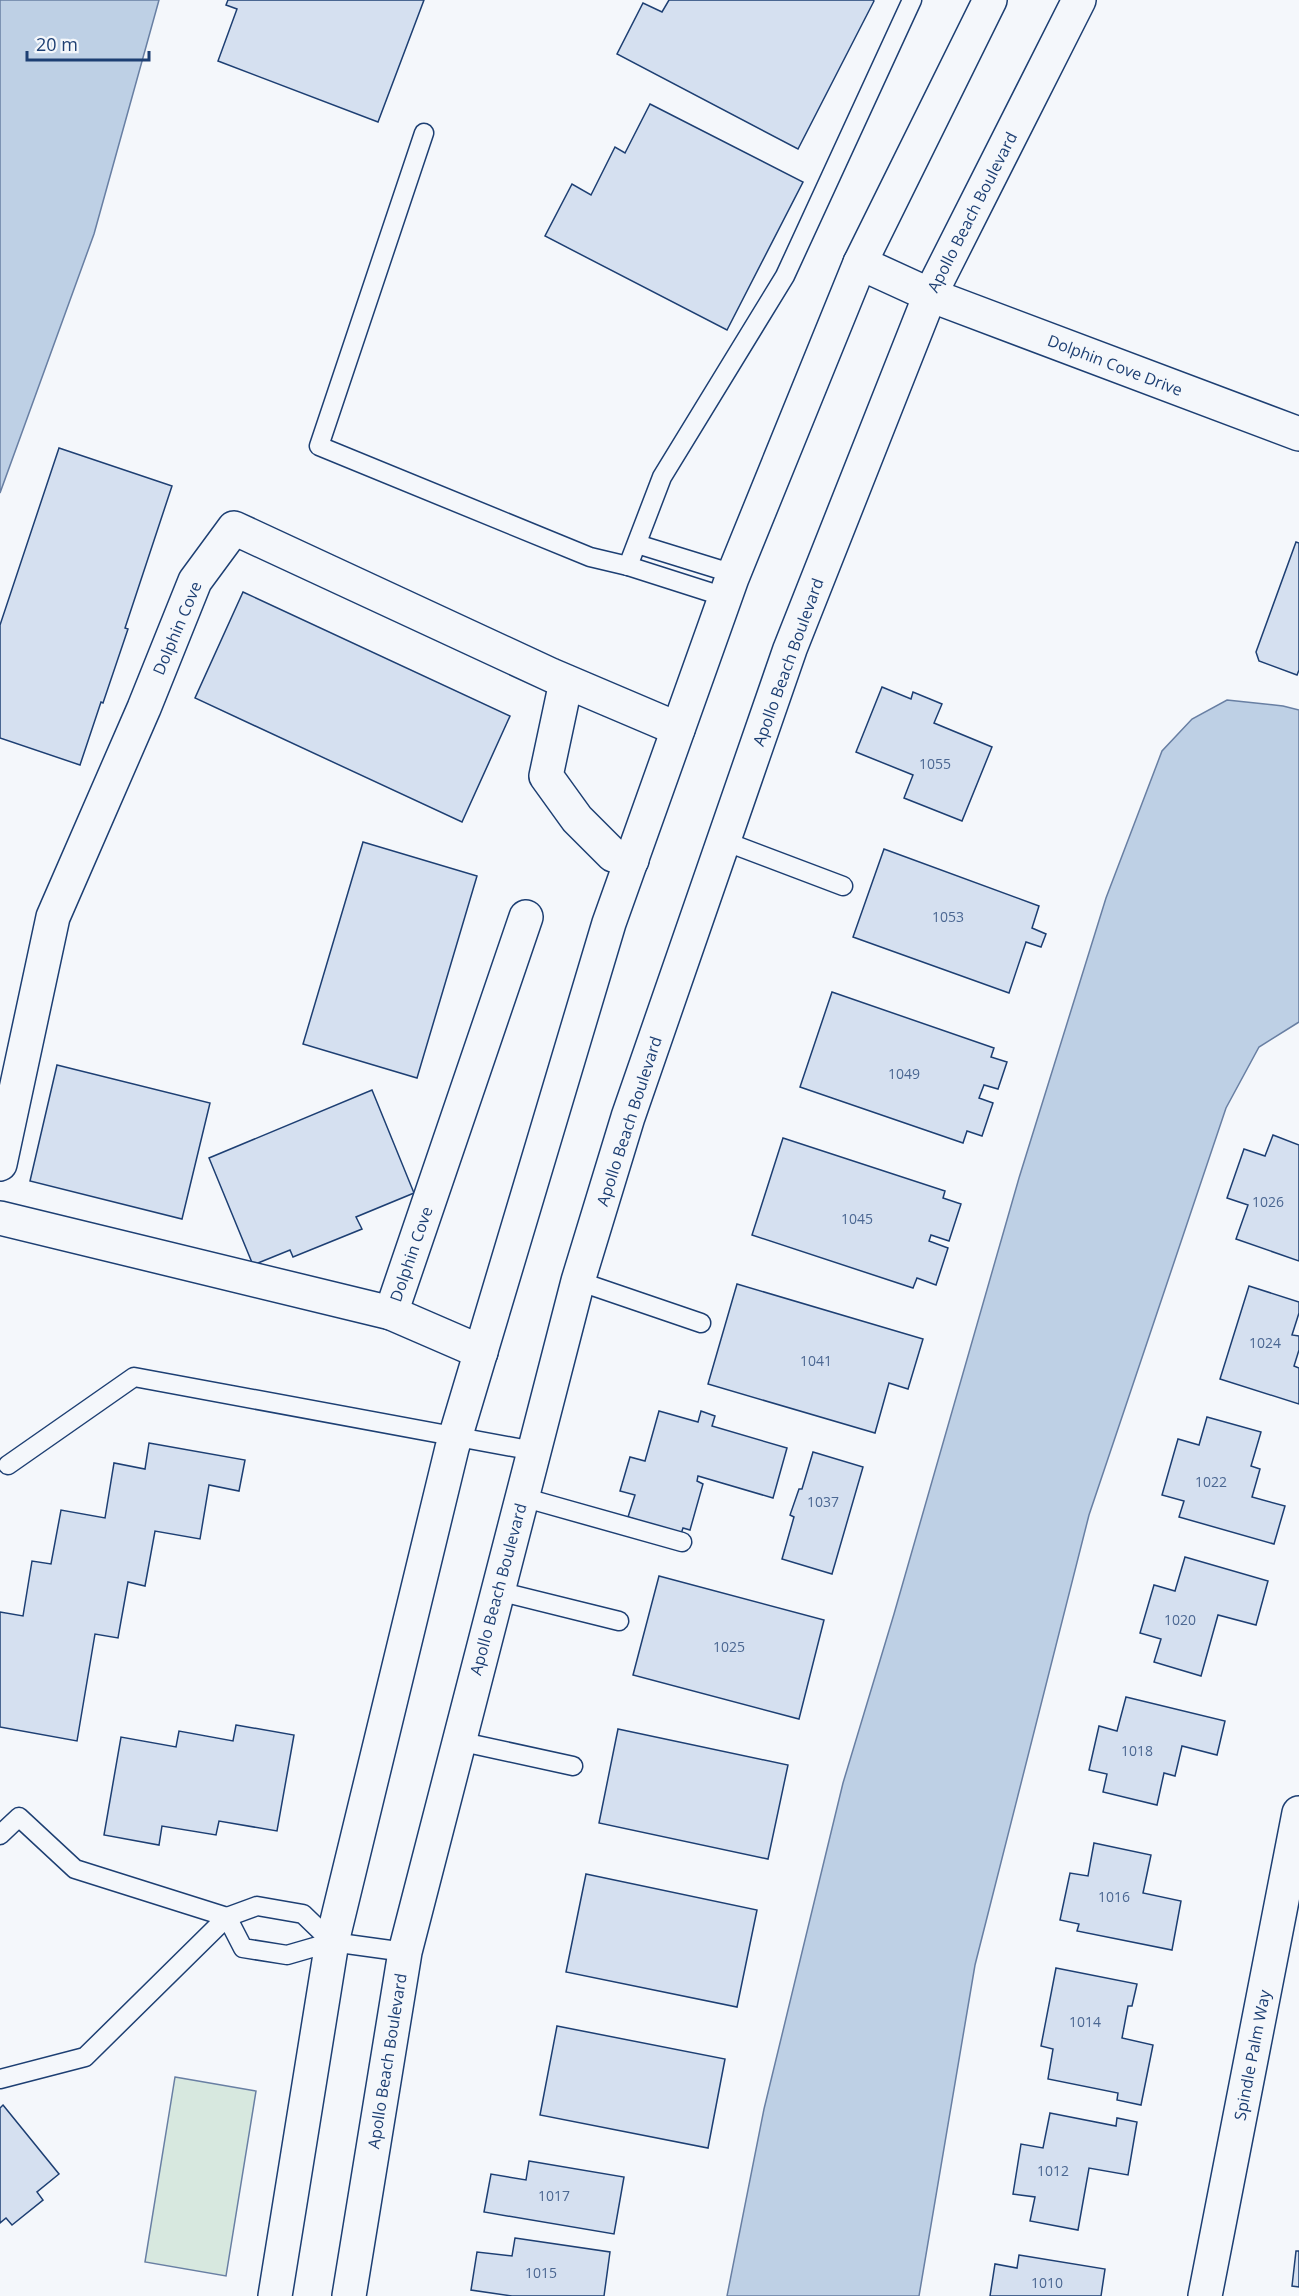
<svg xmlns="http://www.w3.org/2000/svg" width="1299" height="2296" font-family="'Open Sans',sans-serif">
	<rect width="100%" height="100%" fill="#f4f7fb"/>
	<!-- green -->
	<path fill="#d7e8df" stroke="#687fa3" stroke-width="1.5" d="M175,2077L256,2091L226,2276L145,2262Z"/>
	<!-- water -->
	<g fill="#bed0e5" stroke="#687fa3" stroke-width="1.5">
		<path d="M0,0H159L94,234L0,493Z"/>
		<path d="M1227,700L1283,706L1299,710V1022L1259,1047L1226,1108L1089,1515L975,1965L919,2296H727L764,2109L843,1783L894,1614L1019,1178L1106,898L1162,751L1192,719Z"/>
	</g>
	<!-- building -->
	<g fill="#d5e0f0" stroke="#1d3f73" stroke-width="1.5">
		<path d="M228,0H424L378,122L218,61L237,9L226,5Z"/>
		<path d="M669,0H873L874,1L798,149L617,54L643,3L662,12Z"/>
		<path d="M650,104L803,182L727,330L545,236L572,184L591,195L615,147L625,153Z"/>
		<path d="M59,448L172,486L125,628L128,629L103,703L101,702L80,765L0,738V625Z"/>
		<path d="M1296,542L1299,543V670L1297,675L1259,661L1256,652Z"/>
		<path d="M243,592L510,716L462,822L195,698Z"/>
		<path d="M882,687L911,699L913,692L942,704L934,723L992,747L962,821L904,798L913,775L856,752Z"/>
		<path d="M363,842L477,876L417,1078L303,1044Z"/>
		<path d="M884,849L1039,906L1032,928L1046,934L1041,947L1026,942L1009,993L853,937Z"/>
		<path d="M832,992L994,1048L991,1057L1007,1062L998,1089L984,1085L979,1098L993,1103L982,1136L967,1131L963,1143L800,1087Z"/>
		<path d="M57,1065L210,1103L182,1219L30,1181Z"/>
		<path d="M372,1090L414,1193L356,1217L362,1229L293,1257L290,1250L253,1265L209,1158Z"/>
		<path d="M1273,1135L1299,1145V1261L1236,1239L1248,1205L1227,1198L1244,1149L1265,1156Z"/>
		<path d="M783,1138L945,1191L943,1198L961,1204L949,1241L931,1235L929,1241L948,1248L936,1285L917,1278L913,1288L752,1235Z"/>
		<path d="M737,1284L923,1339L908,1389L889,1383L875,1433L708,1384Z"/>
		<path d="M1249,1286L1299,1302V1313L1292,1335L1299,1336V1350L1294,1366L1299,1368V1404L1220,1379Z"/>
		<path d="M659,1411L698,1422L701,1411L715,1416L712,1426L787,1448L773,1498L698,1476L697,1481L703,1484L690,1530L683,1528L681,1534L628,1517L635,1495L620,1491L630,1457L645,1461Z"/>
		<path d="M1207,1417L1261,1432L1251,1466L1260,1469L1252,1497L1285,1506L1274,1544L1179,1517L1184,1501L1162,1495L1178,1439L1199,1445Z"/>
		<path d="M149,1443L245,1460L239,1491L209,1485L200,1539L155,1531L145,1586L128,1582L118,1638L95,1634L77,1741L0,1727V1612L23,1616L32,1561L51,1564L61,1510L105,1518L114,1463L145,1469Z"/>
		<path d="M813,1452L863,1467L832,1574L782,1559L794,1517L790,1515L799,1489H802Z"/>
		<path d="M1185,1557L1268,1581L1256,1625L1218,1615L1201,1676L1154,1662L1161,1639L1140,1633L1154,1585L1175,1591Z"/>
		<path d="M659,1576L824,1620L799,1719L633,1675Z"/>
		<path d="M1126,1697L1225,1721L1217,1755L1182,1746L1175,1776L1164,1773L1157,1805L1103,1792L1107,1774L1089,1770L1099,1726L1117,1731Z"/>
		<path d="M236,1725L294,1735L277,1831L219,1821L216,1835L162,1826L159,1845L104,1835L121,1737L176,1747L179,1731L233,1741Z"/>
		<path d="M618,1729L788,1765L768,1859L599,1823Z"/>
		<path d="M1094,1843L1151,1855L1143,1893L1181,1901L1172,1950L1077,1931L1079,1924L1060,1920L1070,1873L1088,1876Z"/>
		<path d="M586,1874L757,1910L737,2007L566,1972Z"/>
		<path d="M1056,1968L1137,1984L1132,2006H1128L1122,2038L1153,2045L1141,2105L1117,2100L1118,2093L1048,2079L1053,2049L1041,2046Z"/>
		<path d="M557,2026L725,2059L708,2148L540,2115Z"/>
		<path d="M3,2105L59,2174L37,2192L43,2200L12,2225L6,2218L0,2223V2108Z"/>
		<path d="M1050,2113L1116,2126L1117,2118L1137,2122L1128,2175L1089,2168L1078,2230L1030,2221L1035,2197L1013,2194L1021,2144L1043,2148Z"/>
		<path d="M529,2161L624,2177L614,2234L484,2212L491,2174L526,2180Z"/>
		<path d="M515,2238L610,2252L604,2296H512L471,2290L477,2252L512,2256Z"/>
		<path d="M1296,2251H1299V2287L1292,2286Z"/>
		<path d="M1019,2255L1105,2269L1101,2296H990L995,2264L1017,2268Z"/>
	</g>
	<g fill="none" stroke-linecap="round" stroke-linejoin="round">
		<defs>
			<g id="service">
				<path d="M424,133L319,446L590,557L628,566L725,597"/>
				<path d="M637,544L734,574"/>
				<path d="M628,566L662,477L785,276L912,0"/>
				<path d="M724,841L843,886"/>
				<path d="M578,1281L701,1323"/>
				<path d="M8,1465L134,1377L534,1451"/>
				<path d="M522,1497L682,1542"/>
				<path d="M498,1591L619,1621"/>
				<path d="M458,1741L573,1766"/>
				<path d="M0,1835L19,1817L75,1869L227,1917L243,1948L287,1955L332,1942L405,1952"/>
				<path d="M0,2079L85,2057L227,1917L257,1906L303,1914L332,1942"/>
			</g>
			<g id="minor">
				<path d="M930,295L1299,434"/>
				<path d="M566,682L546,776L577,819L613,855L632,860"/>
				<path d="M0,1164L53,917L144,708L195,581L234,528L551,675L678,729"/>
				<path d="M0,1218L391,1313L526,917"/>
				<path d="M391,1313L481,1352"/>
				<path d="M1205,2296L1299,1813"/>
			</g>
			<path id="tertiary" d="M860,263L930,295"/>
			<g id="secondary">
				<path d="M275,2296L332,1942L452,1448L609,923L732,578L860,263L990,0"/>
				<path d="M349,2296L405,1952L578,1281L628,1117L790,649L930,295L1079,0"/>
			</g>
		</defs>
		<!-- service casing -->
		<use href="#service" stroke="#1d3f73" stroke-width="21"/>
		<!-- minor casing -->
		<use href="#minor" stroke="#1d3f73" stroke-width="36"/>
		<!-- tertiary casing -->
		<use href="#tertiary" stroke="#1d3f73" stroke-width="36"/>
		<!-- secondary casing -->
		<use href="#secondary" stroke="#1d3f73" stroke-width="36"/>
		<!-- service -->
		<use href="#service" stroke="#f4f7fb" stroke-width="18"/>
		<!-- minor -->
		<use href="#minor" stroke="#f4f7fb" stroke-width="33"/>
		<!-- tertiary -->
		<use href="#tertiary" stroke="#f4f7fb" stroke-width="33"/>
		<!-- secondary -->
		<use href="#secondary" stroke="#f4f7fb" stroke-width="33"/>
	</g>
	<g text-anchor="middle" stroke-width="4.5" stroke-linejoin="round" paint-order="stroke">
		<!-- number labels -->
		<g font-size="14" fill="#4b6792">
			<text x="935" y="769">1055</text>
			<text x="948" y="922">1053</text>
			<text x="904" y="1079">1049</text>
			<text x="1268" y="1207">1026</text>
			<text x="857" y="1224">1045</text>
			<text x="1265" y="1348">1024</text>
			<text x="816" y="1366">1041</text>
			<text x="1211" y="1487">1022</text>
			<text x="823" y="1507">1037</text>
			<text x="1180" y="1625">1020</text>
			<text x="729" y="1652">1025</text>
			<text x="1137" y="1756">1018</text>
			<text x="1114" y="1902">1016</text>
			<text x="1085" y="2027">1014</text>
			<text x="1053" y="2176">1012</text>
			<text x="554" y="2201">1017</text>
			<text x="541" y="2278">1015</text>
			<text x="1047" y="2288">1010</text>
		</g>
		<!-- street labels -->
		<g font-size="16" fill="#1d3f73" stroke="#f4f7fb">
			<text transform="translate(972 212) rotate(-63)" y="6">Apollo Beach Boulevard</text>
			<text transform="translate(1115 365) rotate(21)" y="6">Dolphin Cove Drive</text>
			<text transform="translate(177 628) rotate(-67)" y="6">Dolphin Cove</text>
			<text transform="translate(788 662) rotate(-70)" y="6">Apollo Beach Boulevard</text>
			<text transform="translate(629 1121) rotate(-72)" y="6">Apollo Beach Boulevard</text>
			<text transform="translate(411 1254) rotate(-71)" y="6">Dolphin Cove</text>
			<text transform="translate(498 1589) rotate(-75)" y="6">Apollo Beach Boulevard</text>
			<text transform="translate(1252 2055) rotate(-79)" y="6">Spindle Palm Way</text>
			<text transform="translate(387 2061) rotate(-81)" y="6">Apollo Beach Boulevard</text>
		</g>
	</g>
	<!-- scale -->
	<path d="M27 51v9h122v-9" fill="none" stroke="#1d3f73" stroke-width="3"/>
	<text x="36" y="51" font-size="18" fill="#1d3f73" stroke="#f4f7fb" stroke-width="4.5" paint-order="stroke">20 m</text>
</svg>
